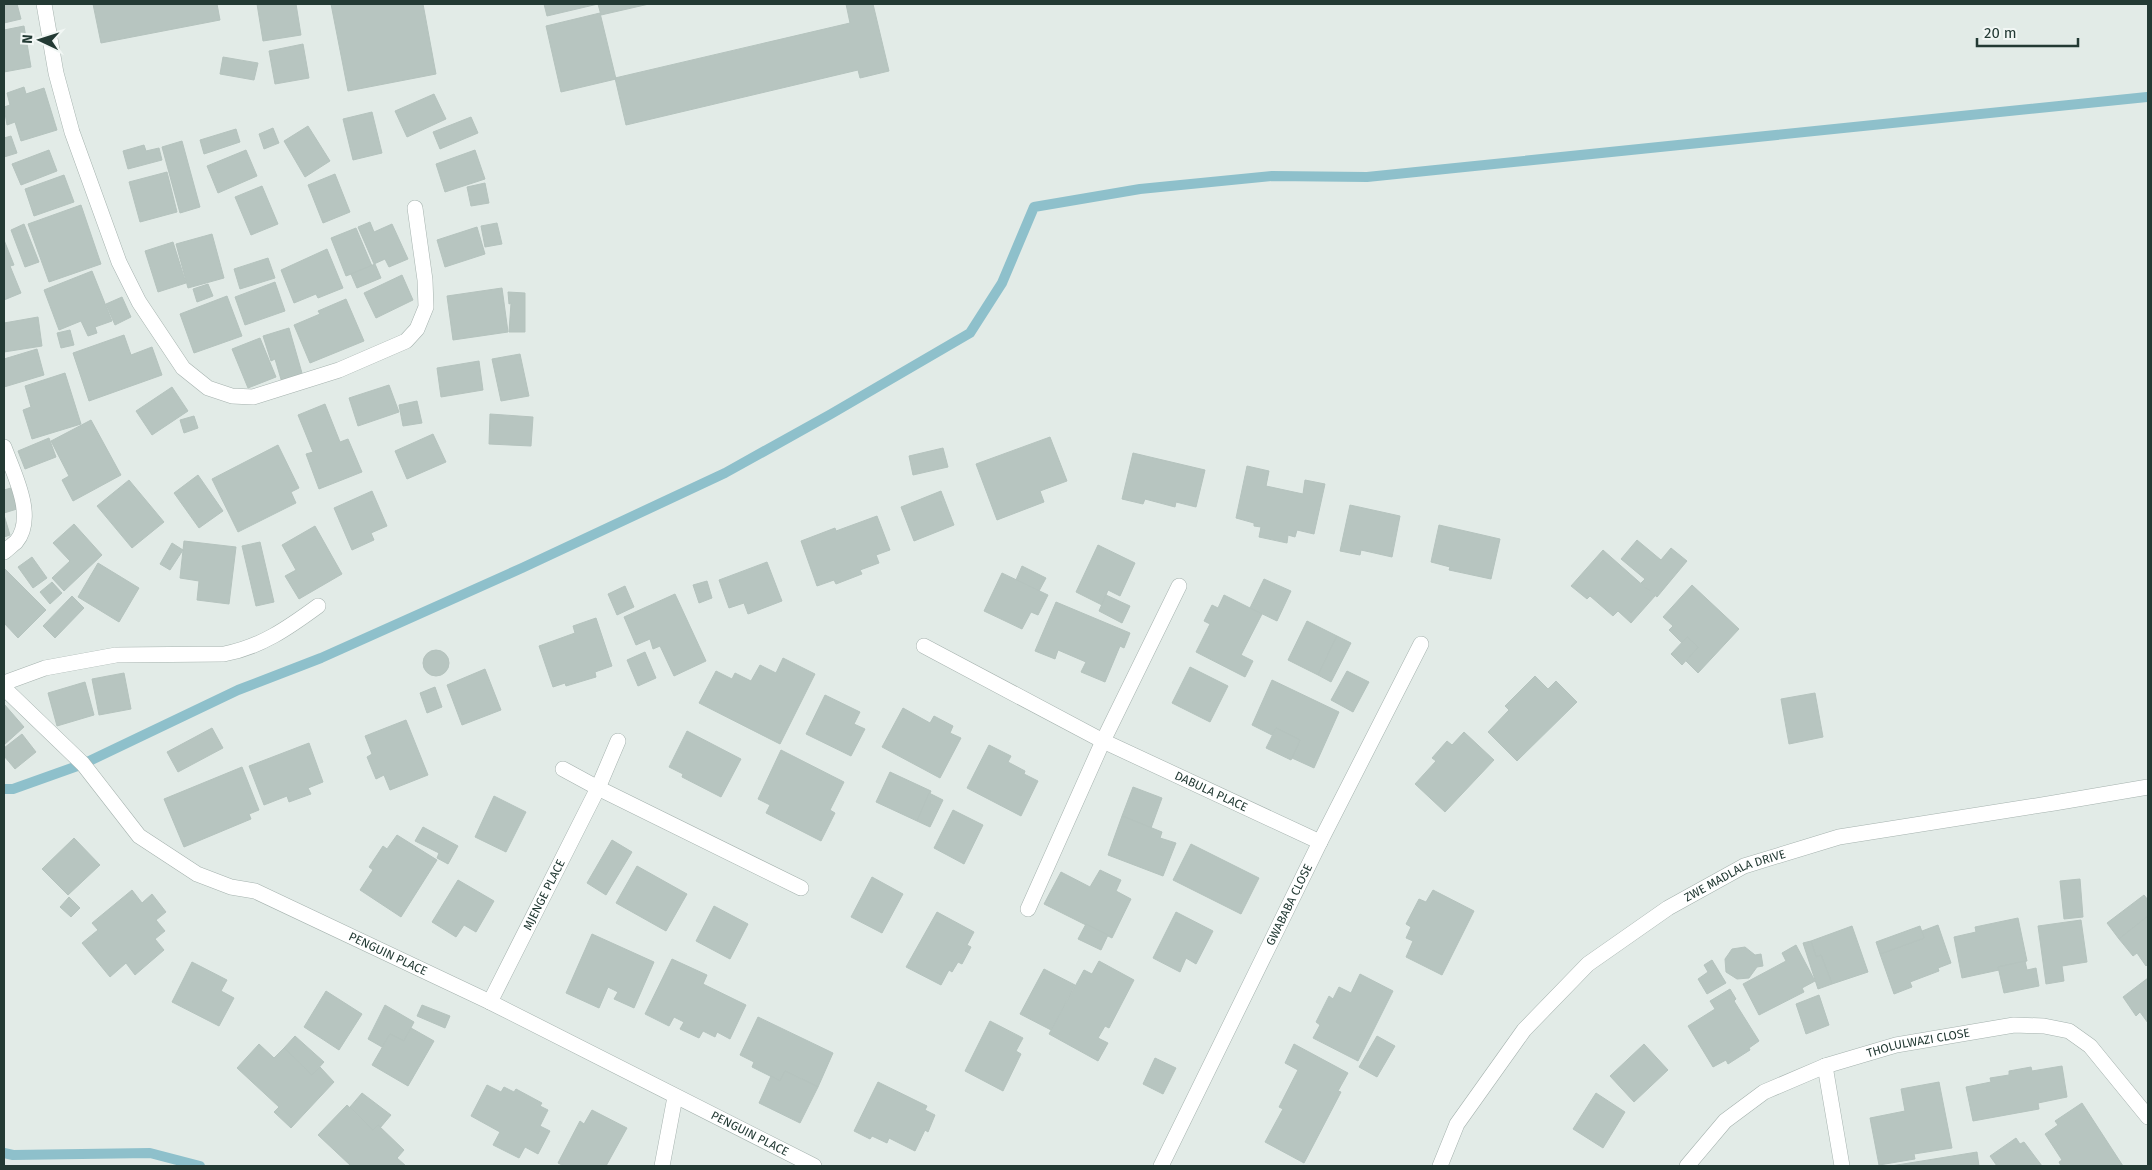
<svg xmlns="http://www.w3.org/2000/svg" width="2152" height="1170" font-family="'Fira Sans',sans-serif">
	<rect width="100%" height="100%" fill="#e2ebe7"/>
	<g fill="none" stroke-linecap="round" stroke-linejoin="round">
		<!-- stream -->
		<g stroke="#8ec0cb" stroke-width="10">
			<path d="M4,789H13L83,764L238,690L321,658L522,568L725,473L831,414L970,333L1002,283L1034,207L1140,189L1272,176L1367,177L2147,97"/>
			<path d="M4,1153L13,1155L150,1153L200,1166"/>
		</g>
	</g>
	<!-- building -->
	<g fill="#b7c5c0" stroke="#b5c3be">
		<path d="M4,4H17L21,19L4,23Z"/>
		<path d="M93,4H217L220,20L101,43Z"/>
		<path d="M257,4H296L301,35L263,41Z"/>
		<path d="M331,4H423L436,74L348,91Z"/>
		<path d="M544,4H598L547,16Z"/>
		<path d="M598,4H649L601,15Z"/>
		<path d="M846,4H873L889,71L860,78L858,70L626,125L615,78L850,23Z"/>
		<path d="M600,13L616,79L561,92L546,26Z"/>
		<path d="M24,26L31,67L4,72V30Z"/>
		<path d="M303,44L309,78L275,84L269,51Z"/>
		<path d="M223,57L258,63L254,80L220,74Z"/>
		<path d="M24,87L26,94L44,88L57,130L21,141L15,122L7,125L4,107L10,105L7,93Z"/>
		<path d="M434,94L446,119L407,137L395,111Z"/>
		<path d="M372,112L382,153L353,160L343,119Z"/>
		<path d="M471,117L478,133L440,149L433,132Z"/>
		<path d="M308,126L330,161L305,177L284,141Z"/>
		<path d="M273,128L279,143L264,149L259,134Z"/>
		<path d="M236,129L240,142L204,154L200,140Z"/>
		<path d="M11,136L17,153L4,157V138Z"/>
		<path d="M182,141L200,207L180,213L162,147Z"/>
		<path d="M144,145L146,151L159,148L162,160L128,169L123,151Z"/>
		<path d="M49,150L57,171L21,185L12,164Z"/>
		<path d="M246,150L257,176L218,193L207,166Z"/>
		<path d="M475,150L485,179L445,192L436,164Z"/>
		<path d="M167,172L177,212L140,222L129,182Z"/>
		<path d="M335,174L350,212L323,223L308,185Z"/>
		<path d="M64,175L74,202L34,216L25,189Z"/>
		<path d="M485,183L489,203L471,206L467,187Z"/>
		<path d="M262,186L278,224L251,235L235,197Z"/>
		<path d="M81,205L101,264L49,282L28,224Z"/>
		<path d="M370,222L374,232L392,224L408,259L389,267L385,259L374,264L358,227Z"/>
		<path d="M497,223L502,244L485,247L481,226Z"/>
		<path d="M24,224L39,262L25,267L11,230Z"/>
		<path d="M477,227L485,254L445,267L437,240Z"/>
		<path d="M356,228L372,266L346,276L331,238Z"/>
		<path d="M212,234L224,278L188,288L176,244Z"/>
		<path d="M4,240L14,265L10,266L21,293L4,300Z"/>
		<path d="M173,242L186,283L158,292L145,251Z"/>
		<path d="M327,249L343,288L318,298L316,294L294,303L281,270Z"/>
		<path d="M268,258L275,278L240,289L234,269Z"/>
		<path d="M375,264L381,278L357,288L351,274Z"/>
		<path d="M92,271L112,321L95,327L97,333L88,336L81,321L59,330L44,290Z"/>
		<path d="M402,275L413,300L376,318L364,293Z"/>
		<path d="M275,282L285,311L245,325L235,297Z"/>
		<path d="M208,284L213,296L197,302L193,289Z"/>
		<path d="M502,288L508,332L453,340L447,296Z"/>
		<path d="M508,292L525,293V332H509L511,303L509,304Z"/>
		<path d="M227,296L242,336L194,353L180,314Z"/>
		<path d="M122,297L131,317L115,325L106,304Z"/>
		<path d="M346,299L364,341L310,363L294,325L320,314L318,311Z"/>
		<path d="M38,317L42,346L4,352V323Z"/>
		<path d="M289,328L304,380L283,386L275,359L271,361L263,336Z"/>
		<path d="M70,330L74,345L61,348L57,333Z"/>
		<path d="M124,335L131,355L152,347L162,375L89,401L73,353Z"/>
		<path d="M260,338L276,377L248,388L232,349Z"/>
		<path d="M37,349L44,375L4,387V359Z"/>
		<path d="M520,354L529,396L501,401L492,359Z"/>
		<path d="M479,361L483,390L441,397L437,368Z"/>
		<path d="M65,373L81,424L32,439L23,410L31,407L25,386Z"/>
		<path d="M389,385L399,412L358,426L349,398Z"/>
		<path d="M172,387L188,411L152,435L136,411Z"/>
		<path d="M417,401L422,423L403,426L399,405Z"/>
		<path d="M325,404L340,442L348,439L362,472L319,489L306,454L313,452L298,415Z"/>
		<path d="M490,414L533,417L531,446L489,444Z"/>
		<path d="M194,416L198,428L184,433L180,420Z"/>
		<path d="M91,420L121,475L73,501L62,480L69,476L51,441Z"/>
		<path d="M433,434L446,462L407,479L395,451Z"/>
		<path d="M1050,437L1067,481L1040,491L1044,502L997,520L976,464Z"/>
		<path d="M49,438L56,457L25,469L18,451Z"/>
		<path d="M278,445L299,488L291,492L296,503L238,532L212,479Z"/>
		<path d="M943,448L948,467L913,475L909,456Z"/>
		<path d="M1133,453L1205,470L1196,507L1176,502L1175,507L1145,499L1143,504L1122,499Z"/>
		<path d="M1247,466L1269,471L1266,486L1303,494L1305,480L1325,484L1314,534L1297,530L1295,537L1288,535L1287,543L1259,537L1261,527L1254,526V523L1236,518Z"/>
		<path d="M198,475L223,511L199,528L174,493Z"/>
		<path d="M129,480L164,522L132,548L97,506Z"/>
		<path d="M11,488L17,509L4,513V490Z"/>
		<path d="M372,491L387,526L371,533L374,540L352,550L334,508Z"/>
		<path d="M941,491L954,525L914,541L901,507Z"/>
		<path d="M1350,505L1400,516L1392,557L1361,550L1360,555L1340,551Z"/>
		<path d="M4,515L10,535L4,537Z"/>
		<path d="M877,516L890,550L876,555L879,563L860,570L862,574L836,584L834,580L817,586L801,541L835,528L836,531Z"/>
		<path d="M74,524L102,555L64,591L52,578L70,561L53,543Z"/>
		<path d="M1439,525L1500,539L1491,579L1449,570L1450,567L1431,562Z"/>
		<path d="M315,526L342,574L299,599L285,576L296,570L282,545Z"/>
		<path d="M1637,540L1661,560L1671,548L1687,561L1657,597L1641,583L1645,579L1621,559Z"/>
		<path d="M184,541L236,547L229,604L197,600L199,581L180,578Z"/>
		<path d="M260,542L274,602L256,606L242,546Z"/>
		<path d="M172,543L183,550L170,570L160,564Z"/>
		<path d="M1098,545L1135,563L1120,596L1108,590L1102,605L1076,592Z"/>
		<path d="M1603,550L1655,596L1631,623L1618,611L1613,616L1590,596L1587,599L1571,586Z"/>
		<path d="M32,557L47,578L33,588L18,567Z"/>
		<path d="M767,562L782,601L748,614L744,603L729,608L719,580Z"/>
		<path d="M98,563L139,588L119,622L78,597Z"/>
		<path d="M1022,566L1046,578L1039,591L1016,580Z"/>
		<path d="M4,568L46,610L18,638L4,623Z"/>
		<path d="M1002,573L1048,595L1038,615L1031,612L1022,629L984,611Z"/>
		<path d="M1264,579L1291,591L1277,621L1250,608Z"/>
		<path d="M707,581L712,598L699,603L693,585Z"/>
		<path d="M52,582L62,593L50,604L40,592Z"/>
		<path d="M1692,585L1739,629L1698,673L1686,661L1698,647L1687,637L1682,643L1669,630L1673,626L1663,617Z"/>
		<path d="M625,586L634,607L617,615L608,594Z"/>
		<path d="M675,594L706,661L674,676L660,646L653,649L650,639L636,645L624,617Z"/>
		<path d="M1106,595L1130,606L1122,623L1099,611Z"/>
		<path d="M1224,595L1262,614L1241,655L1253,661L1245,677L1196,652L1210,624L1204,621L1212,605L1218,608Z"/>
		<path d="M72,596L84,608L55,638L43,626Z"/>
		<path d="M1056,602L1130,633L1124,648L1120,646L1105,682L1081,672L1086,662L1058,650L1055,659L1035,651Z"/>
		<path d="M596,618L612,666L595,672L596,677L566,686L565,683L553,687L539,646L575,633L573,626Z"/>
		<path d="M1307,621L1337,636L1318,675L1288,660Z"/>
		<path d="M1337,636L1351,643L1331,682L1318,675Z"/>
		<path d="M1687,637L1698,647L1682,665L1671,654Z"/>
		<circle cx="436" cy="663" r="13"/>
		<path d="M645,652L656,678L638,686L627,660Z"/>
		<path d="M783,658L815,674L780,744L699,703L716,671L732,679L735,673L751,681L760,665L776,673Z"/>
		<path d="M1190,667L1228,686L1210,722L1172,703Z"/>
		<path d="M485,669L501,710L462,725L447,685Z"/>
		<path d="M1347,671L1369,682L1353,712L1331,700Z"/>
		<path d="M124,673L131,709L99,715L92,679Z"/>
		<path d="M1535,676L1548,689L1556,681L1577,702L1517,761L1488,732L1509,710L1505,706Z"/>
		<path d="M1272,680L1339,712L1314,768L1292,758L1300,740L1276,728L1272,735L1252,725Z"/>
		<path d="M85,682L94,715L57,726L48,693Z"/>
		<path d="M435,687L442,707L427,713L420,693Z"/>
		<path d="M1815,693L1823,737L1789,744L1781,699Z"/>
		<path d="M825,695L860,712L854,724L865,729L851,756L806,734Z"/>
		<path d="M4,704L24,727L4,745Z"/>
		<path d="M903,708L930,723L934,716L953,726L950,733L961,738L940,778L882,747Z"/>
		<path d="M406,720L428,775L390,790L384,775L376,779L367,757L372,754L365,736Z"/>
		<path d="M212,728L223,748L178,772L167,752Z"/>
		<path d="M1276,728L1300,740L1291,760L1266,748Z"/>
		<path d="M687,731L741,759L721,797L682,777L683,774L669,767Z"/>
		<path d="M1464,732L1494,760L1445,812L1415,784L1436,761L1432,758L1447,741L1452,745Z"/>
		<path d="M22,734L36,752L15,769L4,756V748Z"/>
		<path d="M309,743L323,782L308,788L311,794L289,802L287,796L264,805L249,766Z"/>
		<path d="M989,745L1011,756L1008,762L1025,771L1024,774L1038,781L1021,816L967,788Z"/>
		<path d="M781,750L844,782L830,810L835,813L821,841L766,813L770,805L758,799Z"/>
		<path d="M242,767L259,810L249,814L251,819L184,847L164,799Z"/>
		<path d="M890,772L931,791L917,821L876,802Z"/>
		<path d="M1133,787L1162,798L1151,828L1122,816Z"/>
		<path d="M929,793L943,800L930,827L917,821Z"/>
		<path d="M494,796L526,812L506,852L475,837Z"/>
		<path d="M953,810L983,825L964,864L934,848Z"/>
		<path d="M1122,816L1162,832L1160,838L1176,843L1163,876L1108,855Z"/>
		<path d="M423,827L458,846L448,864L437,858L439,853L415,841Z"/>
		<path d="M397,835L437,860L401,917L360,890L373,870L369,867L383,846L387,849Z"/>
		<path d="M74,838L100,865L68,895L42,869Z"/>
		<path d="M612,840L632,852L606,895L587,883Z"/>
		<path d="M1191,844L1259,878L1241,914L1173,880Z"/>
		<path d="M637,866L687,894L666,931L616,903Z"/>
		<path d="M1100,870L1121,880L1116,891L1131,899L1112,938L1044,904L1061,872L1090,887Z"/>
		<path d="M872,877L903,894L882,933L851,917Z"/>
		<path d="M2080,879L2083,917L2064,919L2060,881Z"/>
		<path d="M458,880L494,901L476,932L464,925L456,937L432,922Z"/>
		<path d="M132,890L142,903L152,894L166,912L156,920L165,931L155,939L164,950L135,975L126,963L110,977L82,943L98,930L92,923Z"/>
		<path d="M1433,890L1474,911L1442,975L1406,957L1413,941L1406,938L1411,927L1406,924L1419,899L1426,902Z"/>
		<path d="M2144,895L2148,900V916L2119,939L2107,923Z"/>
		<path d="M69,897L80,908L71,917L60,907Z"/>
		<path d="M714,906L748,924L730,959L696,941Z"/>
		<path d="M937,912L974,932L967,945L971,947L962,964L958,962L952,972L949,970L941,985L906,967Z"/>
		<path d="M1176,912L1213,931L1196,964L1186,958L1180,972L1153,958Z"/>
		<path d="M2148,916V964L2146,966L2137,953L2133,956L2119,939Z"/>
		<path d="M2018,918L2027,961L1998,967L1999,970L1962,978L1954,937L1976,932L1975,927Z"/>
		<path d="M2081,920L2087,962L2062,966L2064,981L2046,984L2038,926Z"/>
		<path d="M1086,924L1108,935L1101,950L1078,939Z"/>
		<path d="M1938,925L1951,963L1938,968L1939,971L1910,982L1912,987L1894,994L1880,954L1924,938L1922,931Z"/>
		<path d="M1852,926L1868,972L1832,984L1821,955L1816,957L1811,941Z"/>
		<path d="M1920,926L1924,938L1880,954L1876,942Z"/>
		<path d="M592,934L654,962L634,1008L614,999L618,992L608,987L599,1008L566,993Z"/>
		<path d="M1811,941L1816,957L1821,955L1832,984L1818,989L1803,943Z"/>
		<path d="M1796,945L1815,981L1802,988L1804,992L1759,1015L1743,984L1786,961L1782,953Z"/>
		<path d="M1745,947L1755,955L1761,954L1763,966L1757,967L1749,978L1737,979L1726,972L1725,959L1732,949Z"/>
		<path d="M672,959L707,975L703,984L746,1005L730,1039L717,1032L715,1037L703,1031L699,1038L680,1029L684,1022L674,1017L669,1026L645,1014Z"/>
		<path d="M1712,960L1726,983L1707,994L1698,979L1708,972L1704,965Z"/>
		<path d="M1099,961L1134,980L1109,1028L1105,1026L1098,1038L1108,1043L1098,1061L1049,1034L1084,970L1092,974Z"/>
		<path d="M2025,961L2027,970L2036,968L2039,986L2004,993L1998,967Z"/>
		<path d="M192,962L227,980L221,991L234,998L219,1026L172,1002Z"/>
		<path d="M1044,969L1075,985L1051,1030L1020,1014Z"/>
		<path d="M1360,974L1393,991L1358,1061L1313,1038L1320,1025L1316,1022L1329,996L1333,999L1339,987L1351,993Z"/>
		<path d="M2148,978V1023L2140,1012L2136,1016L2123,997Z"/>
		<path d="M1730,989L1736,999L1734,1001L1759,1041L1749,1048L1750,1050L1728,1064L1726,1060L1713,1067L1688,1026L1715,1009L1710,1001Z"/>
		<path d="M326,991L362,1014L339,1050L304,1027Z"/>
		<path d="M1819,995L1829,1025L1806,1034L1796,1004Z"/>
		<path d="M385,1005L414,1022L404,1041L390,1034L382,1047L368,1039Z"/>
		<path d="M422,1005L450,1016L445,1028L417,1016Z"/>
		<path d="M758,1017L833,1053L818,1087L785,1071L780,1081L752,1067L754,1062L740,1055Z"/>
		<path d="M990,1021L1023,1038L1016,1051L1021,1054L1003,1091L965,1071Z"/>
		<path d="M411,1028L434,1041L408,1086L372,1065L390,1034L404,1041Z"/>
		<path d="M295,1036L324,1062L312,1075L284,1048Z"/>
		<path d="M1377,1036L1395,1046L1377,1077L1359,1067Z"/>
		<path d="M259,1044L274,1058L284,1048L312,1075L320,1067L334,1082L291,1128L274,1112L279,1107L237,1068Z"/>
		<path d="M1294,1044L1348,1073L1338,1091L1341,1092L1304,1163L1265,1142L1283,1109L1279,1107L1298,1070L1285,1063Z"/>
		<path d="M1644,1044L1668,1070L1634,1102L1610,1076Z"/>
		<path d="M1155,1058L1176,1068L1163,1094L1143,1084Z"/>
		<path d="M2062,1066L2067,1097L2038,1103L2039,1109L1973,1121L1966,1087L1991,1082L1990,1078L2009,1075V1071L2031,1067L2032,1071Z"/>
		<path d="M785,1071L818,1087L800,1123L759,1103L771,1076L780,1081Z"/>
		<path d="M878,1082L927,1106L925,1110L935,1115L928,1132L925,1130L915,1151L889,1138L887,1143L872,1136L870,1139L854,1131Z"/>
		<path d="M1939,1082L1952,1148L1914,1154L1915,1159L1879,1165L1870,1118L1905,1111L1901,1089Z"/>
		<path d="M487,1085L501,1092L504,1087L514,1092L516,1089L542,1103L540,1106L548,1110L540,1126L550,1131L538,1154L525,1147L519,1158L493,1145L500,1132L471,1116Z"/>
		<path d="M362,1093L391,1115L380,1128L378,1125L373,1130L350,1107Z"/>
		<path d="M1596,1093L1625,1112L1603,1148L1573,1129Z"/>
		<path d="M2082,1103L2123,1166H2061L2059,1162L2062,1160L2045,1134L2058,1125L2055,1121Z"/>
		<path d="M347,1105L373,1130L378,1125L404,1150L397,1158L406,1166H351L318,1135Z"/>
		<path d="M592,1110L627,1128L606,1166H564L558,1163L580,1121L584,1124Z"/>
		<path d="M2016,1138L2020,1144L2024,1142L2042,1166H1997L1990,1156Z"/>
		<path d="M1977,1152L1979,1166H1891Z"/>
	</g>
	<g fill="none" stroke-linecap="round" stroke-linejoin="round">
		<defs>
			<g id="minor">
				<path d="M44,4L56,73L72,132L119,262L139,302L183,368L208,388L232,396L253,397L339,370L406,341L417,329L426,307L425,280L415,208"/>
				<path d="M4,447C13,472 37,517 16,542C12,545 8,549 4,552"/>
				<path id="s1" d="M924,646L1103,741L1320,842"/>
				<path d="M4,683L45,668L116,655L224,654C261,647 288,628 318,606"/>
				<path id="s2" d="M4,688L83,764L139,836L197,874L231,887L255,891L490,1002L814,1166"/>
				<path d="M563,769L598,788L801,888"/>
				<path d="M1028,909L1103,741L1179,586"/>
				<path id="s3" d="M490,1002L598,788L618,741"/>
				<path d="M1825,1066L1842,1166"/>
				<path d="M662,1166L675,1097"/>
				<path id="s4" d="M1161,1166L1320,842L1421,644"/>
				<path id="s5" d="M1440,1166L1457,1124L1524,1030L1588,964L1668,908L1744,866L1839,837L2054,803L2148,787"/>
				<path id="s6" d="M1687,1166L1725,1121L1764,1092L1825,1066L1896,1045L2014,1025L2044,1026L2069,1031L2090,1046L2148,1117"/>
			</g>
		</defs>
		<!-- minor casing -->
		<use href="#minor" stroke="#a5b2ae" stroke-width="16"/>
		<!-- minor -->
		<use href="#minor" stroke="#fff" stroke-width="15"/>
	</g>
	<g text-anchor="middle" stroke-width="4.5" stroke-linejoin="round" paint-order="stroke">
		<!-- street labels -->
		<g font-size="12" fill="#233a34" stroke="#f2f7f5">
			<text dy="4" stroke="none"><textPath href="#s1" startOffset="322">DABULA PLACE</textPath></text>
			<text dy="4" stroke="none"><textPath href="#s5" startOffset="425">ZWE MADLALA DRIVE</textPath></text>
			<text dy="4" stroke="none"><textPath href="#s3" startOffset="120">MJENGE PLACE</textPath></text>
			<text dy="4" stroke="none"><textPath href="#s4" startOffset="291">GWABABA CLOSE</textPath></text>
			<text dy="4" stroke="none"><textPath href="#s2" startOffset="478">PENGUIN PLACE</textPath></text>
			<text dy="4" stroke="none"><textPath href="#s6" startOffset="270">THOLULWAZI CLOSE</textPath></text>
			<text dy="4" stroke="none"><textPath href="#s2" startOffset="882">PENGUIN PLACE</textPath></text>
		</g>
	</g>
	<!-- border -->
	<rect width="2152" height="1170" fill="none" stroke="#233a34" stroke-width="10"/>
	<!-- north arrow -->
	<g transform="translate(40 40) rotate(274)" stroke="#f2f7f5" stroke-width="4" paint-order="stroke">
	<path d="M0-4L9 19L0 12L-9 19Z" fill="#233a34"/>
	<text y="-8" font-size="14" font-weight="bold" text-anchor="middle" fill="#233a34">N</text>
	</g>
	<!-- scale -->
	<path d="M1977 38v8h101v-8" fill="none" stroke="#233a34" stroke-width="2.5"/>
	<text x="1984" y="38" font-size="15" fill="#233a34" stroke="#f2f7f5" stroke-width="4" paint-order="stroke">20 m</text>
</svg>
